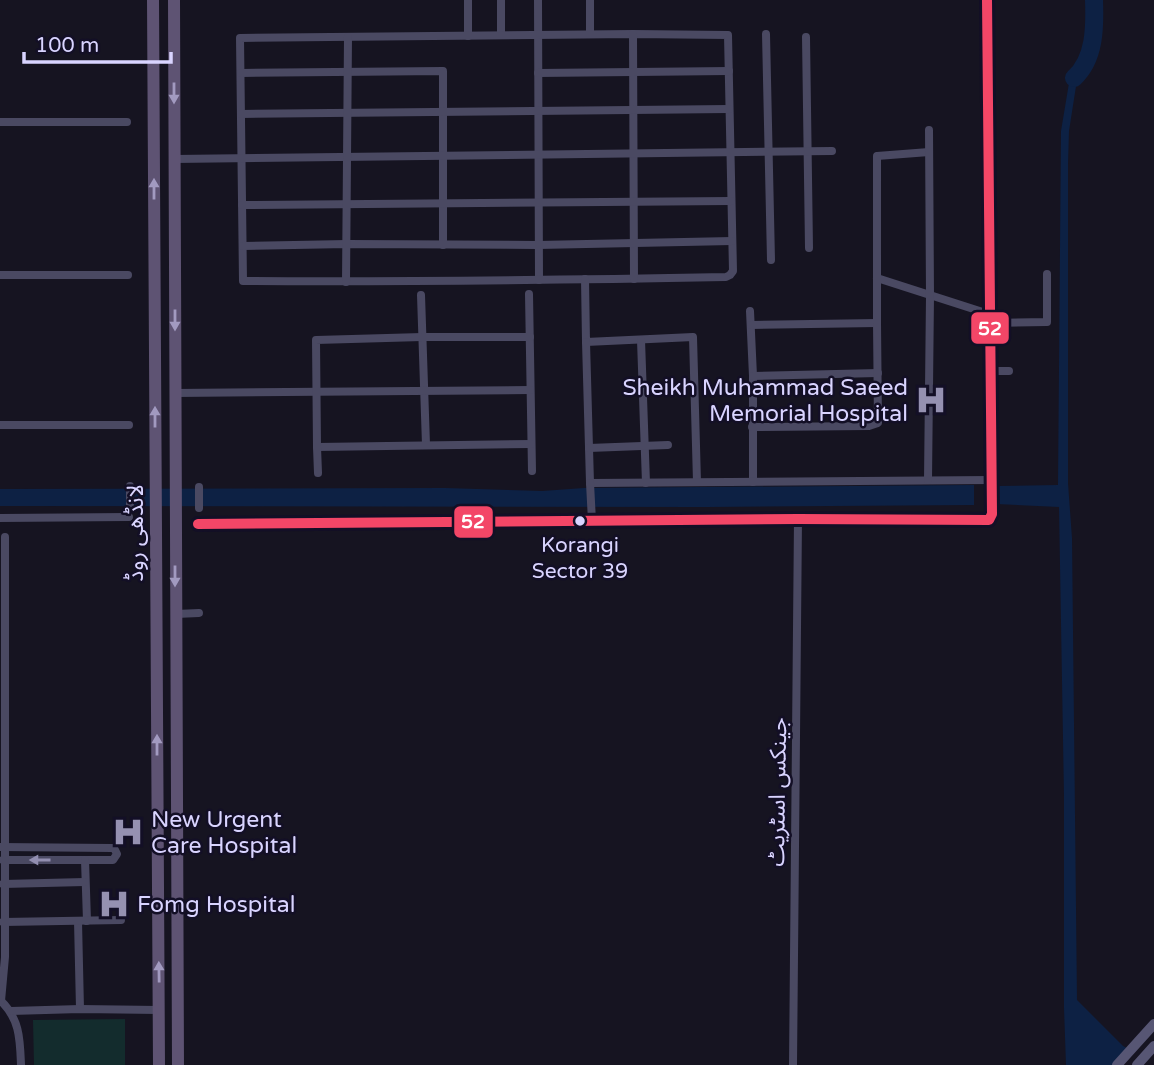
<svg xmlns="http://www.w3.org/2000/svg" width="1154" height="1065" font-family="'Varela Round','Noto Sans Arabic',sans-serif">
	<rect width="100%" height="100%" fill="#161421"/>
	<!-- green -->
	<path fill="#132c2d" d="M125,1019V1065H34L33,1020Z"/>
	<!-- water -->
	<g fill="#0d2144">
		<path d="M1070,77L1077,80L1069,131L1068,164V483L1072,538L1077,1000L1123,1046L1129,1049L1114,1065H1066L1064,1008V796L1059,507L996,504V486L1058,485L1061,131Z"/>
		<path d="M974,485V505L706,507L0,506V489L445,488L542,491L584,488Z"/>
	</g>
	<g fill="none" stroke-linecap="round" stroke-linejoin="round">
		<!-- river -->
		<path stroke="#0d2144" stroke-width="18" d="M1074,78C1095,59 1095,27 1094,0"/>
		<!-- street -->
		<g stroke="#4a4962" stroke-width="8">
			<path d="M468,0V36"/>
			<path d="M501,0V35"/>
			<path d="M538,0L539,280"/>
			<path d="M590,0V34"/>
			<path d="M633,34L728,35L733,271L730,275L726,277C565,280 404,282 243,281L240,38Z"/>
			<path d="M633,34L634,279"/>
			<path d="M766,34L771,260"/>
			<path d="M806,37L809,248"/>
			<path d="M241,73L443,71V245"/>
			<path d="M538,73L729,71"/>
			<path d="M241,114L729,109"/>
			<path d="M0,122H127"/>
			<path d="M174,159L832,151"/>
			<path d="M242,205L731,201"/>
			<path d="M243,246L347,244L538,245L732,241"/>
			<path d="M0,275H128"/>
			<path d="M877,278L989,314"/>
			<path d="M585,279L586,342L693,337L697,482"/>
			<path d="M346,282L348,37"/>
			<path d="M529,294L532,471"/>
			<path d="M421,295L426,445"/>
			<path d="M750,311L753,376V482"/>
			<path d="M990,323L1047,322V274"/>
			<path d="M751,325L877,323"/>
			<path d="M641,340L646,483"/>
			<path d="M586,342L590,483L991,480"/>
			<path d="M990,371H1009"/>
			<path d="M753,376L878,373"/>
			<path d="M175,393L530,390"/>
			<path d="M0,425H129"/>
			<path d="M752,427L869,426L878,423L877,323V156L929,152"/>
			<path d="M317,447L531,444"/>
			<path d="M589,448L668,445"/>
			<path d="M318,473L317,447L316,340L422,337H530"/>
			<path d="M928,480L930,296L929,130"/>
			<path d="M590,483L592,521"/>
			<path d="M199,487V508"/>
			<path d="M130,507V486"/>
			<path d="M0,518L129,517"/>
			<path d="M198,524L798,519L989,520L992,514L987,0"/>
			<path d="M176,614L199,613"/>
			<path d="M0,847L112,848H114L117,854L113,860H3"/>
			<path d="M85,860L87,921"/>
			<path d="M3,884L85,882"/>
			<path d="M78,921L80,1009"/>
			<path d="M3,922L121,920"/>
			<path d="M0,1000C20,1019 20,1039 21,1065"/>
			<path d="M1,1001L5,957V537"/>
			<path d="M11,1011L80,1009L159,1010"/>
			<path d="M793,1065L798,519"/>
		</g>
		<!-- secondary -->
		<g stroke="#575674" stroke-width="10">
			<path d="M1117,1065L1154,1024"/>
			<path d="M1137,1065L1154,1046"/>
		</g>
		<!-- primary -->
		<g stroke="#5e5373" stroke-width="12">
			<path d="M153,0L159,1065"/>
			<path d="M174,0L178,1065"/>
		</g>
		<defs>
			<path id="bus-1" d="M198,524L798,519L989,520L992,514L987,0"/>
		</defs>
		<!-- bus-1 casing -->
		<use href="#bus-1" stroke="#130f26" stroke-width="16"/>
		<!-- bus-1 -->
		<use href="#bus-1" stroke="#f34667" stroke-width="10"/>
	</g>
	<!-- one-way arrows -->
	<defs><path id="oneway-solid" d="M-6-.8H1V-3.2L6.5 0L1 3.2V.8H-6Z" transform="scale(1.75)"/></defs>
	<g fill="#a29ac0">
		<use href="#oneway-solid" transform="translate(174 93) rotate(90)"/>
		<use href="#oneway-solid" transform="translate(154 189) rotate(-90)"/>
		<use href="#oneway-solid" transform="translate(175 320) rotate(90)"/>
		<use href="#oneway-solid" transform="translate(155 417) rotate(-90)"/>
		<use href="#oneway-solid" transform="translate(175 576) rotate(90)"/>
		<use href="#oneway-solid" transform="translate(157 745) rotate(-90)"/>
		<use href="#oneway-solid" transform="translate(159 972) rotate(-91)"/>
	</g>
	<use fill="#928eb0" href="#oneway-solid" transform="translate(40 860) rotate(-180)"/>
	<!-- icons -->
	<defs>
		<symbol id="hospital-bare" viewBox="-9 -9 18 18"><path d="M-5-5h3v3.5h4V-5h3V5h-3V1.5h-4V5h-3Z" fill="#9591b1" stroke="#130f26" stroke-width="2.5" paint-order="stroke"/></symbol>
	</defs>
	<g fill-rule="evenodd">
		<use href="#hospital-bare" x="909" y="378" width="44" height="44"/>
		<use href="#hospital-bare" x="106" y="810" width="44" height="44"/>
		<use href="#hospital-bare" x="92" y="882" width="44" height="44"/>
	</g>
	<!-- markers -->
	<circle fill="#d9d4ff" stroke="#130f26" stroke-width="2.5" cx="580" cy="521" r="6"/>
	<g text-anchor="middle" stroke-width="5" stroke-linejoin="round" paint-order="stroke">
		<!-- bus labels -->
		<g font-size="21" fill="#d9d4ff" stroke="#130f26">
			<text x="580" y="552">Korangi<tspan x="580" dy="26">Sector 39</tspan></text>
		</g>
		<!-- poi labels -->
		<g font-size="23" fill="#d9d4ff" stroke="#130f26" text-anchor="start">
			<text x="908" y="395" text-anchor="end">Sheikh Muhammad Saeed<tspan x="908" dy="26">Memorial Hospital</tspan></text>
			<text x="151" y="827">New Urgent<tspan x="151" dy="26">Care Hospital</tspan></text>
			<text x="137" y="912">Fomg Hospital</text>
		</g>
		<!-- street labels -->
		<g font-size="23" fill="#d9d4ff" stroke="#130f26">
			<text transform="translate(135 533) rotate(-90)" y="8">لانڈھی روڈ</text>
			<text transform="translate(777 792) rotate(-89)" y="8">جینکس اسٹریٹ</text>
		</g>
	</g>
	<g stroke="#130f26" stroke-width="2.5">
		<rect x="970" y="311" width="40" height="34" rx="7" fill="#f34667"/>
		<rect x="453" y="505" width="41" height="34" rx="7" fill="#f34667"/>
	</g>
	<g font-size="19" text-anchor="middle" font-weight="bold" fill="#fff">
		<text x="990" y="335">52</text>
		<text x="473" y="528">52</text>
	</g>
	<!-- scale -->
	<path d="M24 52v10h147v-10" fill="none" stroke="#d9d4ff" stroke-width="3.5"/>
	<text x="35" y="52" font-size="21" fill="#d9d4ff" stroke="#130f26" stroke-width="5" paint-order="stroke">100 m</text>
</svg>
